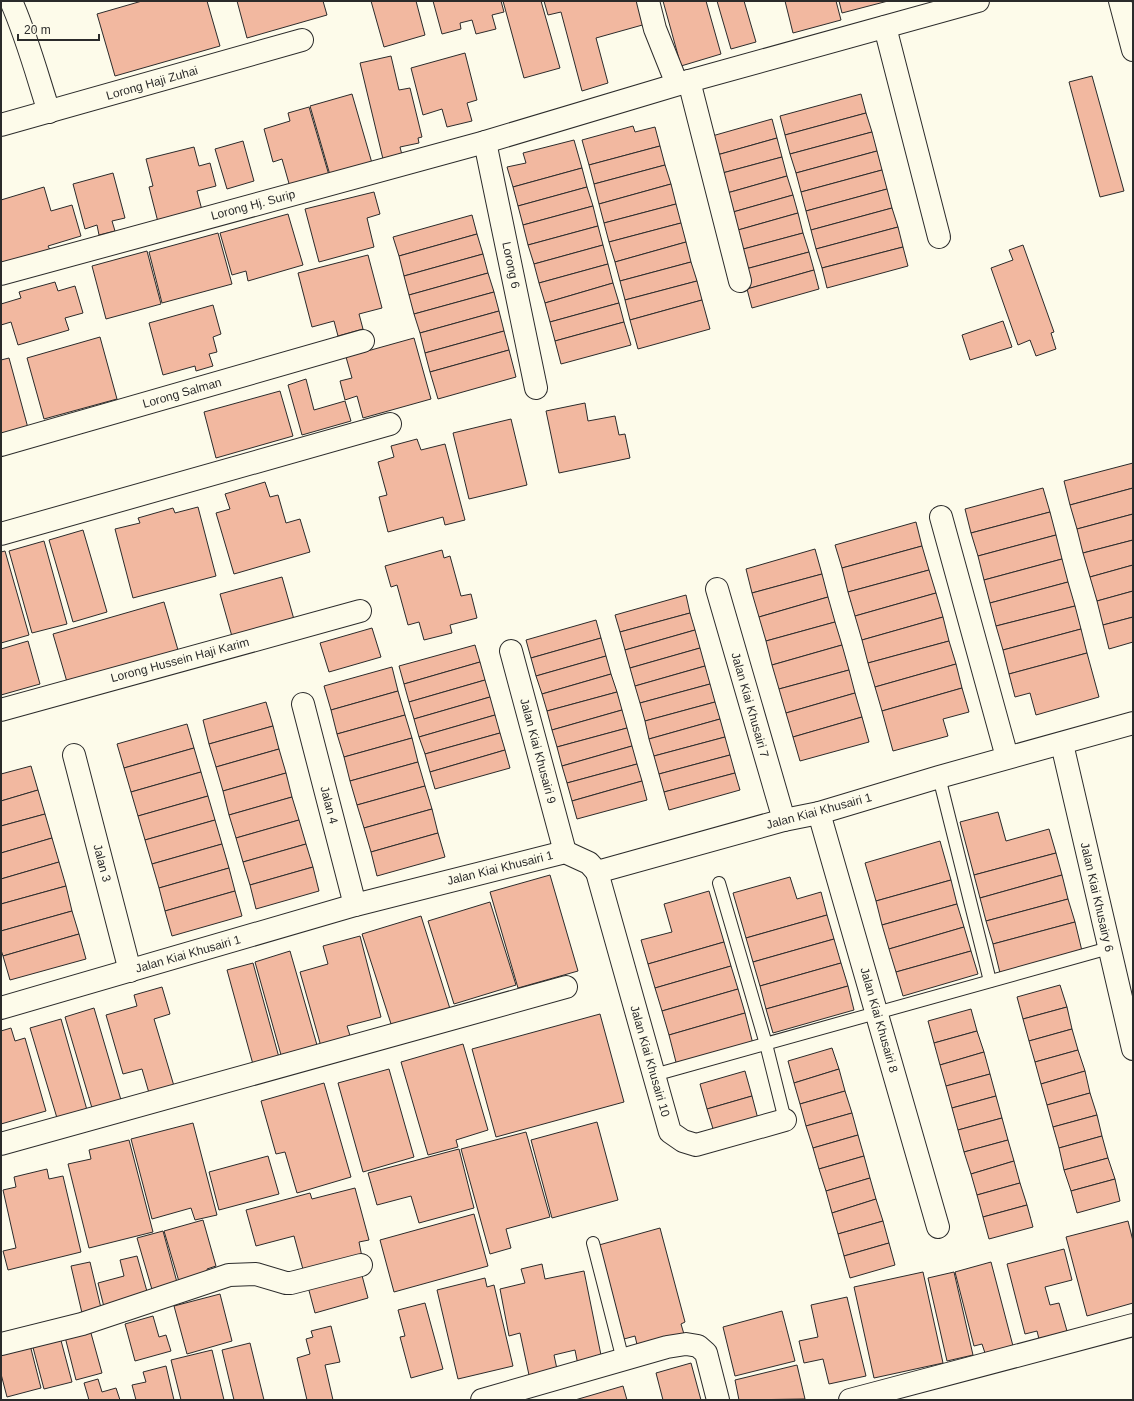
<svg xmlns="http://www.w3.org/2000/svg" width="1134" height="1401" font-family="Arial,sans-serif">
	<rect width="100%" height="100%" fill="#fdfbea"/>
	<!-- building -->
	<g fill="#f2b8a0" stroke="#2b2b2b">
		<path d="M142,1H207L220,46L115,76L97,14Z"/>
		<path d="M237,1H323L327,15L247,38Z"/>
		<path d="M371,1H416L425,35L384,47Z"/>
		<path d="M433,1H501L504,12L492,15L496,29L476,34L472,20L460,23L461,29L442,34Z"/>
		<path d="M503,1H541L560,68L524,78Z"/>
		<path d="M544,1H640L646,24L596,38L608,83L582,91L561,12L548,15Z"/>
		<path d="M663,1H706L721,54L681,66Z"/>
		<path d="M717,1H744L756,42L731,49Z"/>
		<path d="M785,1H836L841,20L793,33Z"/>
		<path d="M839,1H888L842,13Z"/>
		<path d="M465,53L477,100L467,103L472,121L447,127L442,109L423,115L411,68Z"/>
		<path d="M391,56L399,90L410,88L422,137L418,138L419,143L400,147L402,155L383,159L360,63Z"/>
		<path d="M1092,76L1124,191L1100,197L1069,82Z"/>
		<path d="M352,94L374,170L332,182L310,106Z"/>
		<path d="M861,94L866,113L785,135L780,116Z"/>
		<path d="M309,107L331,182L292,194L282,159L273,162L264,129L290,121L288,113Z"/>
		<path d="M866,113L872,132L790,154L785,135Z"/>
		<path d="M772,119L777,138L710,157L705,138Z"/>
		<path d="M633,126L635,132L655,127L660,146L589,165L582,140Z"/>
		<path d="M872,132L877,151L796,173L790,154Z"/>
		<path d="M777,138L782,157L715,175L710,157Z"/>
		<path d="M574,140L582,168L513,187L507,167L526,163L523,153Z"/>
		<path d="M243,141L254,181L227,189L215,149Z"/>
		<path d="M660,146L665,165L594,184L589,165Z"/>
		<path d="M194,147L199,166L210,163L216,186L197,191L203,214L159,226L149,187L153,186L146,159Z"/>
		<path d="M877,151L882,170L801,192L796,173Z"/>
		<path d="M782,157L787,176L720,195L715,175Z"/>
		<path d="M665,165L671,184L599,204L594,184Z"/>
		<path d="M582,168L587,187L518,206L513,187Z"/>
		<path d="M882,170L887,189L806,211L801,192Z"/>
		<path d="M113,173L125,218L112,221L115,231L99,235L97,225L85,229L73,184Z"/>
		<path d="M787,176L793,195L726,214L720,195Z"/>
		<path d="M671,184L676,204L604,223L599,204Z"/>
		<path d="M44,187L51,211L72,205L81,236L48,246L50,250L1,264V200Z"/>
		<path d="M587,187L593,206L523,225L518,206Z"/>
		<path d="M887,189L892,208L811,230L806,211Z"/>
		<path d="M374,192L380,214L367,218L374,247L319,262L305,209Z"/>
		<path d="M793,195L798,213L731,232L726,214Z"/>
		<path d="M676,204L681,223L609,242L604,223Z"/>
		<path d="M593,206L598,226L528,245L523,225Z"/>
		<path d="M892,208L898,227L816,249L811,230Z"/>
		<path d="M798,213L803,233L736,251L731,232Z"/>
		<path d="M288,214L303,265L248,281L246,271L232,275L220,233Z"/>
		<path d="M472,215L477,234L399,256L393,237Z"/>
		<path d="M681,223L686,242L615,262L609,242Z"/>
		<path d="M598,226L603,245L534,264L528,245Z"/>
		<path d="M898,227L903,247L822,268L816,249Z"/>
		<path d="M218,233L232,284L162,303L149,252Z"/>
		<path d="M803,233L809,252L742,270L736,251Z"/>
		<path d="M477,234L483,254L404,276L399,256Z"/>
		<path d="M686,242L691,262L620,281L615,262Z"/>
		<path d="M603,245L608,264L539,283L534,264Z"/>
		<path d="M1023,245L1054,332L1051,333L1056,349L1036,356L1030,340L1018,345L991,268L1013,260L1009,250Z"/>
		<path d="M903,247L908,266L827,288L822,268Z"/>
		<path d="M147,251L161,304L106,319L92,266Z"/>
		<path d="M809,252L814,270L747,289L742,270Z"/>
		<path d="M483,254L488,273L409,295L404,276Z"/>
		<path d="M368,255L382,308L359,314L363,329L338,336L334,321L312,327L298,273Z"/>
		<path d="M691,262L697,281L625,300L620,281Z"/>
		<path d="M608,264L613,283L545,303L539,283Z"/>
		<path d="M814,270L819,289L752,308L747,289Z"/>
		<path d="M488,273L494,292L414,314L409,295Z"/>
		<path d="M697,281L702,300L630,320L625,300Z"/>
		<path d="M55,282L58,291L75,286L83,313L65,318L69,330L18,345L11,322L1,325V304L21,298L19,292Z"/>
		<path d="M613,283L619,303L550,322L545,303Z"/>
		<path d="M494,292L499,311L420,333L414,314Z"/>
		<path d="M702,300L710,329L638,349L630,320Z"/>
		<path d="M619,303L624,322L555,341L550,322Z"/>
		<path d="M213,305L221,334L213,337L217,352L209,354L213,366L196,371L195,366L163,375L149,323Z"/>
		<path d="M499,311L504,331L425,353L420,333Z"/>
		<path d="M1003,321L1012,347L970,360L962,335Z"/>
		<path d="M624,322L631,345L561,364L555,341Z"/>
		<path d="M504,331L509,350L430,372L425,353Z"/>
		<path d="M100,337L117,399L44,419L27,358Z"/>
		<path d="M414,338L431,399L363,418L357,396L345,400L340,381L352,378L346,357Z"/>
		<path d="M509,350L516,377L438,399L430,372Z"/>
		<path d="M9,358L28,428L1,435V360Z"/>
		<path d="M306,379L314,410L345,401L351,421L302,435L288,385Z"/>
		<path d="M280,391L293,436L216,458L204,412Z"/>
		<path d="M585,403L588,421L615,416L619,435L625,434L630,458L559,473L546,411Z"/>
		<path d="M511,419L527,485L469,499L453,433Z"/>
		<path d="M417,439L421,450L445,444L465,520L445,525L443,517L388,532L379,497L387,495L378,462L394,457L391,446Z"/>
		<path d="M1133,463V488L1070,505L1064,481Z"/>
		<path d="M265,482L270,497L278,495L286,523L300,519L310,552L234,574L216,513L230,509L225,494Z"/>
		<path d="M1043,488L1050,512L971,533L965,509Z"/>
		<path d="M1133,488V514L1077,529L1070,505Z"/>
		<path d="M198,507L216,576L133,598L115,529L140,523L138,518L173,508L175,513Z"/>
		<path d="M1050,512L1056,535L978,556L971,533Z"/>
		<path d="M1133,514V540L1083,553L1077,529Z"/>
		<path d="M916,522L922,546L842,568L835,545Z"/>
		<path d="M83,530L107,612L73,622L49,540Z"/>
		<path d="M1056,535L1062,559L984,580L978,556Z"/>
		<path d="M1133,540V565L1090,577L1083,553Z"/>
		<path d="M44,541L67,624L32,633L9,551Z"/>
		<path d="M922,546L929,570L848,592L842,568Z"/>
		<path d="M815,549L822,574L752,593L746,569Z"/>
		<path d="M442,550L444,558L450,556L461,596L471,594L477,618L450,625L452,633L424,640L419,622L408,625L397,585L391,587L385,566Z"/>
		<path d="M5,551L29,635L1,643V552Z"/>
		<path d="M1062,559L1068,582L990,603L984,580Z"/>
		<path d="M1133,565V591L1097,601L1090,577Z"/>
		<path d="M929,570L936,593L855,616L848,592Z"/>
		<path d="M822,574L828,597L759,617L752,593Z"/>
		<path d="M282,577L295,623L233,640L220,594Z"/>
		<path d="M1068,582L1075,606L996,626L990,603Z"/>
		<path d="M1133,591V617L1103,625L1097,601Z"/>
		<path d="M936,593L943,617L862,640L855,616Z"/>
		<path d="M686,595L690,613L620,632L615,615Z"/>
		<path d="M828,597L835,622L766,641L759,617Z"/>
		<path d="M164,602L178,650L67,682L53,634Z"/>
		<path d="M1075,606L1081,629L1003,650L996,626Z"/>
		<path d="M690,613L695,630L625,650L620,632Z"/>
		<path d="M943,617L949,641L868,663L862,640Z"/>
		<path d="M1133,617V642L1109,649L1103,625Z"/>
		<path d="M596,620L601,638L531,658L526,640Z"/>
		<path d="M835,622L842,645L772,665L766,641Z"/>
		<path d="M372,628L381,657L329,672L320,643Z"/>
		<path d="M1081,629L1087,653L1009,674L1003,650Z"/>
		<path d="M695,630L700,648L630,668L625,650Z"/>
		<path d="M601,638L606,656L536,676L531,658Z"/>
		<path d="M28,641L40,684L1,695V649Z"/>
		<path d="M949,641L956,664L875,687L868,663Z"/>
		<path d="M475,645L480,662L404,684L399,666Z"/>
		<path d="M842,645L849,670L779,689L772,665Z"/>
		<path d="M700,648L705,666L635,686L630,668Z"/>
		<path d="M1087,653L1099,697L1036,715L1030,693L1015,697L1009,674Z"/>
		<path d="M606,656L611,674L542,694L536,676Z"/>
		<path d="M480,662L485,680L409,702L404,684Z"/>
		<path d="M956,664L962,688L882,711L875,687Z"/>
		<path d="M705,666L710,684L640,703L635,686Z"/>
		<path d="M392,667L398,691L331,710L324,686Z"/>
		<path d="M849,670L855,693L786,713L779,689Z"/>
		<path d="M611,674L617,692L547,711L542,694Z"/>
		<path d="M485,680L490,697L414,719L409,702Z"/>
		<path d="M710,684L715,702L645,721L640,703Z"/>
		<path d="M962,688L969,712L943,719L948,736L893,751L882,711Z"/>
		<path d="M398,691L405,715L337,734L331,710Z"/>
		<path d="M617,692L622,710L552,730L547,711Z"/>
		<path d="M855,693L862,717L793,737L786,713Z"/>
		<path d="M490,697L495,715L419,737L414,719Z"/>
		<path d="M266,702L273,726L209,744L203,720Z"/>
		<path d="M715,702L720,719L649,739L645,721Z"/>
		<path d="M622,710L627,728L557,747L552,730Z"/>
		<path d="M405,715L412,738L344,757L337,734Z"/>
		<path d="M495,715L500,733L425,754L419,737Z"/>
		<path d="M862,717L869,742L800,761L793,737Z"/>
		<path d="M720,719L725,737L654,756L649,739Z"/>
		<path d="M187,724L194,748L124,768L117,744Z"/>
		<path d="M273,726L279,749L216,767L209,744Z"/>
		<path d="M627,728L632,746L562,766L557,747Z"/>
		<path d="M500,733L505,750L430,772L425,754Z"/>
		<path d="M725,737L730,755L659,774L654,756Z"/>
		<path d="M412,738L418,762L350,781L344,757Z"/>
		<path d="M632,746L637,764L567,783L562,766Z"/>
		<path d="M194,748L201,772L131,792L124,768Z"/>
		<path d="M279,749L286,773L223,791L216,767Z"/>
		<path d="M505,750L510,768L435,789L430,772Z"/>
		<path d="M730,755L735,773L664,792L659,774Z"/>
		<path d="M418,762L425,786L357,805L350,781Z"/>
		<path d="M637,764L642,781L572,801L567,783Z"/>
		<path d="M31,766L38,790L1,801V774Z"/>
		<path d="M201,772L208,796L138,816L131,792Z"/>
		<path d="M286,773L292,797L229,815L223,791Z"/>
		<path d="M735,773L740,790L669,810L664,792Z"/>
		<path d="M642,781L647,800L577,819L572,801Z"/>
		<path d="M425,786L432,809L364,828L357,805Z"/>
		<path d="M38,790L45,814L1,826V801Z"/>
		<path d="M208,796L215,820L145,840L138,816Z"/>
		<path d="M292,797L299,820L236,838L229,815Z"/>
		<path d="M432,809L438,833L371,852L364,828Z"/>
		<path d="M998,812L1006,841L1049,829L1056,853L974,875L960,822Z"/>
		<path d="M45,814L52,838L1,853V826Z"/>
		<path d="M215,820L222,844L152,864L145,840Z"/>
		<path d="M299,820L306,844L243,862L236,838Z"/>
		<path d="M438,833L445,857L377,876L371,852Z"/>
		<path d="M52,838L59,862L1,879V853Z"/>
		<path d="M940,841L951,880L876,901L865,863Z"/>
		<path d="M222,844L229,868L159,888L152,864Z"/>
		<path d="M306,844L313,867L250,885L243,862Z"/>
		<path d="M1056,853L1062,875L980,898L974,875Z"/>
		<path d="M59,862L66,886L1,904V879Z"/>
		<path d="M313,867L319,891L256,909L250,885Z"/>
		<path d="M229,868L235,891L165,911L159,888Z"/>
		<path d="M550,875L578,971L518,988L490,892Z"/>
		<path d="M1062,875L1068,899L986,921L980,898Z"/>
		<path d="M790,877L797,899L821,892L827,915L746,938L733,893Z"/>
		<path d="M951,880L957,904L882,925L876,901Z"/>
		<path d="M66,886L72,911L1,931V904Z"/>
		<path d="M235,891L242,916L172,936L165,911Z"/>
		<path d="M709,891L724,942L648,964L641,940L672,932L664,904Z"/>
		<path d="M1068,899L1075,922L993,944L986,921Z"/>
		<path d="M490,902L516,985L454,1004L428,921Z"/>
		<path d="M957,904L964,927L889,949L882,925Z"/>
		<path d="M72,911L79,934L3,956L1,950V931Z"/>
		<path d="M827,915L834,939L753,962L746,938Z"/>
		<path d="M421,916L451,1012L393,1030L362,934Z"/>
		<path d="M1075,922L1082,951L1000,973L993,944Z"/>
		<path d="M964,927L971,951L896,972L889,949Z"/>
		<path d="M79,934L86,959L10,980L3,956Z"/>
		<path d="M360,936L381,1017L347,1026L352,1042L322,1050L300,972L328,964L323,946Z"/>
		<path d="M834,939L841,963L760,986L753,962Z"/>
		<path d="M724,942L731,966L655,988L648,964Z"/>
		<path d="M290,951L319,1052L283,1062L255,962Z"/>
		<path d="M971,951L978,974L903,996L896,972Z"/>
		<path d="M253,963L280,1061L254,1068L227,970Z"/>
		<path d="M841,963L848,986L766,1009L760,986Z"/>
		<path d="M731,966L738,989L662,1011L655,988Z"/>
		<path d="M1060,985L1067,1007L1023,1019L1017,997Z"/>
		<path d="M848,986L854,1010L773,1033L766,1009Z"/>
		<path d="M162,987L170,1014L154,1019L174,1086L149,1093L142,1069L123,1074L106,1015L137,1006L134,995Z"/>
		<path d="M738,989L745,1013L669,1035L662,1011Z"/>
		<path d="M1067,1007L1072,1029L1029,1041L1023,1019Z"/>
		<path d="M94,1008L121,1100L92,1108L65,1017Z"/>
		<path d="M971,1009L977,1031L934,1043L928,1021Z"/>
		<path d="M745,1013L753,1044L677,1066L669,1035Z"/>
		<path d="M600,1014L624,1102L496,1137L472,1049Z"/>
		<path d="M61,1019L87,1110L57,1118L30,1028Z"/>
		<path d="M11,1028L15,1041L25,1038L46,1111L1,1124V1031Z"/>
		<path d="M1072,1029L1078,1050L1035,1062L1029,1041Z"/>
		<path d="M977,1031L984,1052L940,1065L934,1043Z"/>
		<path d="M463,1044L488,1130L456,1140L458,1147L428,1155L401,1062Z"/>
		<path d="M832,1048L839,1069L794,1083L788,1061Z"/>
		<path d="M1078,1050L1085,1071L1041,1084L1035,1062Z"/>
		<path d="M984,1052L990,1074L946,1086L940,1065Z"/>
		<path d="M389,1069L414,1157L363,1172L338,1083Z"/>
		<path d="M839,1069L845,1091L800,1104L794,1083Z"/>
		<path d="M745,1071L752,1096L707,1109L700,1084Z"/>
		<path d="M1085,1071L1090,1093L1047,1105L1041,1084Z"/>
		<path d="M990,1074L996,1096L952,1108L946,1086Z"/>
		<path d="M324,1083L351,1177L297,1193L285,1152L276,1154L261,1101Z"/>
		<path d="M845,1091L852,1113L806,1126L800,1104Z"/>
		<path d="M1090,1093L1097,1115L1053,1127L1047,1105Z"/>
		<path d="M752,1096L758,1119L714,1132L707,1109Z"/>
		<path d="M996,1096L1002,1118L958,1130L952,1108Z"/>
		<path d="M852,1113L858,1135L813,1148L806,1126Z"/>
		<path d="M1097,1115L1102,1136L1059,1148L1053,1127Z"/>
		<path d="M1002,1118L1008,1140L964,1152L958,1130Z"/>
		<path d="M597,1122L618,1200L552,1218L531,1140Z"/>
		<path d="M193,1123L217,1215L195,1220L191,1208L152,1219L131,1139Z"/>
		<path d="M526,1132L550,1217L506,1229L511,1248L490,1254L461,1149Z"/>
		<path d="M858,1135L864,1156L819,1169L813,1148Z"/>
		<path d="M1102,1136L1108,1158L1064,1170L1059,1148Z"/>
		<path d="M129,1140L153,1232L89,1248L68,1164L91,1159L89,1150Z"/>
		<path d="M1008,1140L1014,1161L971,1174L964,1152Z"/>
		<path d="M459,1149L474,1208L419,1223L411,1196L377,1205L368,1173Z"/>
		<path d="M268,1156L279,1194L219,1210L209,1172Z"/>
		<path d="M864,1156L870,1178L826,1191L819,1169Z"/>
		<path d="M1108,1158L1115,1179L1071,1191L1064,1170Z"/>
		<path d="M1014,1161L1020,1183L977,1195L971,1174Z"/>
		<path d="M47,1169L49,1179L63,1176L81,1252L8,1270L3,1251L16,1248L3,1190L16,1187L14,1177Z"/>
		<path d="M870,1178L876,1199L832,1213L826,1191Z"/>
		<path d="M1115,1179L1120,1201L1077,1213L1071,1191Z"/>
		<path d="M1020,1183L1027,1205L983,1217L977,1195Z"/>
		<path d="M355,1188L369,1240L359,1242L362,1257L304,1273L294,1236L256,1246L246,1210L310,1193L312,1199Z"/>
		<path d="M876,1199L883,1221L838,1234L832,1213Z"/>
		<path d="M1027,1205L1033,1227L989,1239L983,1217Z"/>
		<path d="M474,1214L488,1266L394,1292L380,1240Z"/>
		<path d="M203,1220L216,1266L207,1269L209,1277L180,1285L164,1231Z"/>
		<path d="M883,1221L889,1243L844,1256L838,1234Z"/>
		<path d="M1128,1221L1133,1241V1303L1087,1316L1066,1237Z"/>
		<path d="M660,1228L685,1322L681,1324L686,1341L639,1353L635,1336L624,1339L599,1245Z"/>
		<path d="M163,1231L178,1286L153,1293L137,1238Z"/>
		<path d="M889,1243L895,1265L850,1278L844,1256Z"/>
		<path d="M1064,1249L1072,1280L1045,1287L1050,1305L1059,1303L1067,1331L1039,1339L1037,1331L1025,1334L1007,1264Z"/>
		<path d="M137,1256L148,1295L104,1307L98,1283L124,1276L120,1260Z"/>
		<path d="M90,1262L101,1308L82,1313L71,1266Z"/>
		<path d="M991,1262L1013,1346L985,1353L982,1344L974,1346L955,1272Z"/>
		<path d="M542,1264L545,1279L584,1271L602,1360L578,1365L575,1350L554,1355L557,1369L529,1375L520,1333L509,1336L500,1289L525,1283L521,1269Z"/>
		<path d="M360,1268L368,1298L315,1313L307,1283Z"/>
		<path d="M923,1272L943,1363L874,1378L854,1287Z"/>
		<path d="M954,1272L973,1355L947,1361L928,1278Z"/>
		<path d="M485,1278L487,1287L494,1285L513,1366L458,1379L437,1290Z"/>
		<path d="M220,1294L232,1341L187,1354L174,1306Z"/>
		<path d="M847,1297L866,1376L829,1384L823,1359L804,1363L799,1341L818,1337L811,1305Z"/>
		<path d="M425,1303L443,1369L411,1378L400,1337L405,1336L398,1310Z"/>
		<path d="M782,1311L795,1361L735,1376L723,1327Z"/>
		<path d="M153,1316L159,1337L166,1335L171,1351L135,1361L125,1324Z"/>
		<path d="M89,1326L102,1373L76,1380L64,1333Z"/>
		<path d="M331,1326L340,1362L325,1365L333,1400H307L297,1358L310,1354L306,1339L313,1337L311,1331Z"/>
		<path d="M59,1333L72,1382L44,1389L31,1340Z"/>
		<path d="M29,1341L41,1388L7,1397L1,1374V1348Z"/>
		<path d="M250,1343L264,1400H234L222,1350Z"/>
		<path d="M212,1350L224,1400H181L171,1360Z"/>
		<path d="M691,1363L701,1400H663L656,1373Z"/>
		<path d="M797,1365L805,1399L739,1400L735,1380Z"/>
		<path d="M166,1366L174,1400H136L132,1385L146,1382L143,1372Z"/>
		<path d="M98,1379L102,1392L116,1388L120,1400H89L84,1383Z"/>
		<path d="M623,1386L627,1400H575Z"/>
	</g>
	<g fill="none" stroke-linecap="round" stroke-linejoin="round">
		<defs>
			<g id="service">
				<path d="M939,777L990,981"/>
				<path d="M719,883L766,1044L785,1120"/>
				<path d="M654,1075L1109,948"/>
				<path d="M593,1243L623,1360"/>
			</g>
			<g id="minor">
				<path d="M11,1C27,37 37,75 49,112"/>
				<path d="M648,1L655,29L677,84"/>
				<path d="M1120,1L1133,50"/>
				<path d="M885,27L939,237"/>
				<path d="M689,81L740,281"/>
				<path d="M1,125L302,40"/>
				<path d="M485,142L536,388"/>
				<path d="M1,274L485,142L689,81L978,1"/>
				<path d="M1,445L363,341"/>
				<path d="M941,517L1007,757"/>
				<path d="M1,534L390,424"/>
				<path d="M717,589L784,820"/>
				<path d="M511,651L565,852"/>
				<path d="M303,704L355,905"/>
				<path d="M1,710L360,611"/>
				<path d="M1062,744L1133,1049"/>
				<path d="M74,755L130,971"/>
				<path d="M819,813L938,1227"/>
				<path d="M597,872L670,1132L683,1141L696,1145L785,1120"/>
				<path d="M1,1008L355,905L565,852L589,863L597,872L784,820L819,813L939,777L1133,723"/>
				<path d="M1,1144L566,987"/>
				<path d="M1,1344L82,1324L229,1275L256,1274L286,1283H291L361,1265"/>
				<path d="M482,1400L667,1347L686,1344L698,1346L706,1353L718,1400"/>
				<path d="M850,1400L1133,1325"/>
			</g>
		</defs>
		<!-- service casing -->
		<use href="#service" stroke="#2b2b2b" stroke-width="14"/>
		<!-- minor casing -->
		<use href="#minor" stroke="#2b2b2b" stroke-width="24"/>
		<!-- service -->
		<use href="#service" stroke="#fdfbea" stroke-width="12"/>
		<!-- minor -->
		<use href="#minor" stroke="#fdfbea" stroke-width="22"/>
	</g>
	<g text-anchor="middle" stroke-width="3" stroke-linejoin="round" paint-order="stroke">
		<!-- street labels -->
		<g font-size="12" fill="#2b2b2b" stroke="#fdfbea">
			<text transform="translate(152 83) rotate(-16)" y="4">Lorong Haji Zuhai</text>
			<text transform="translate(253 205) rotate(-15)" y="4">Lorong Hj. Surip</text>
			<text transform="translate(511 265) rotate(78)" y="4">Lorong 6</text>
			<text transform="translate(182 393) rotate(-16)" y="4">Lorong Salman</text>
			<text transform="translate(180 660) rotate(-15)" y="4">Lorong Hussein Haji Karim</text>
			<text transform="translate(750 705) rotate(74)" y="4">Jalan Kiai Khusairi 7</text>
			<text transform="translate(538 751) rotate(75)" y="4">Jalan Kiai Khusairi 9</text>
			<text transform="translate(329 805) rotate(75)" y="4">Jalan 4</text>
			<text transform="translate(819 811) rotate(-15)" y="4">Jalan Kiai Khusairi 1</text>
			<text transform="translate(102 863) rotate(75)" y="4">Jalan 3</text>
			<text transform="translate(500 868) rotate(-14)" y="4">Jalan Kiai Khusairi 1</text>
			<text transform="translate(1097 897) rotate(77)" y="4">Jalan Kiai Khusairy 6</text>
			<text transform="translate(188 954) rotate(-16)" y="4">Jalan Kiai Khusairi 1</text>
			<text transform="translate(879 1020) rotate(74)" y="4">Jalan Kiai Khusairi 8</text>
			<text transform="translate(650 1061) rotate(74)" y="4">Jalan Kiai Khusairi 10</text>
		</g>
	</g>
	<!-- border -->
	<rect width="1134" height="1401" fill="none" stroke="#2b2b2b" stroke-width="4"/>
	<!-- scale -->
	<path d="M18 34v6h81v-6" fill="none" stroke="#2b2b2b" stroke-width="2"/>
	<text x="24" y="34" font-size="12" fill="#2b2b2b" stroke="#fdfbea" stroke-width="3" paint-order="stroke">20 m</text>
</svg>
